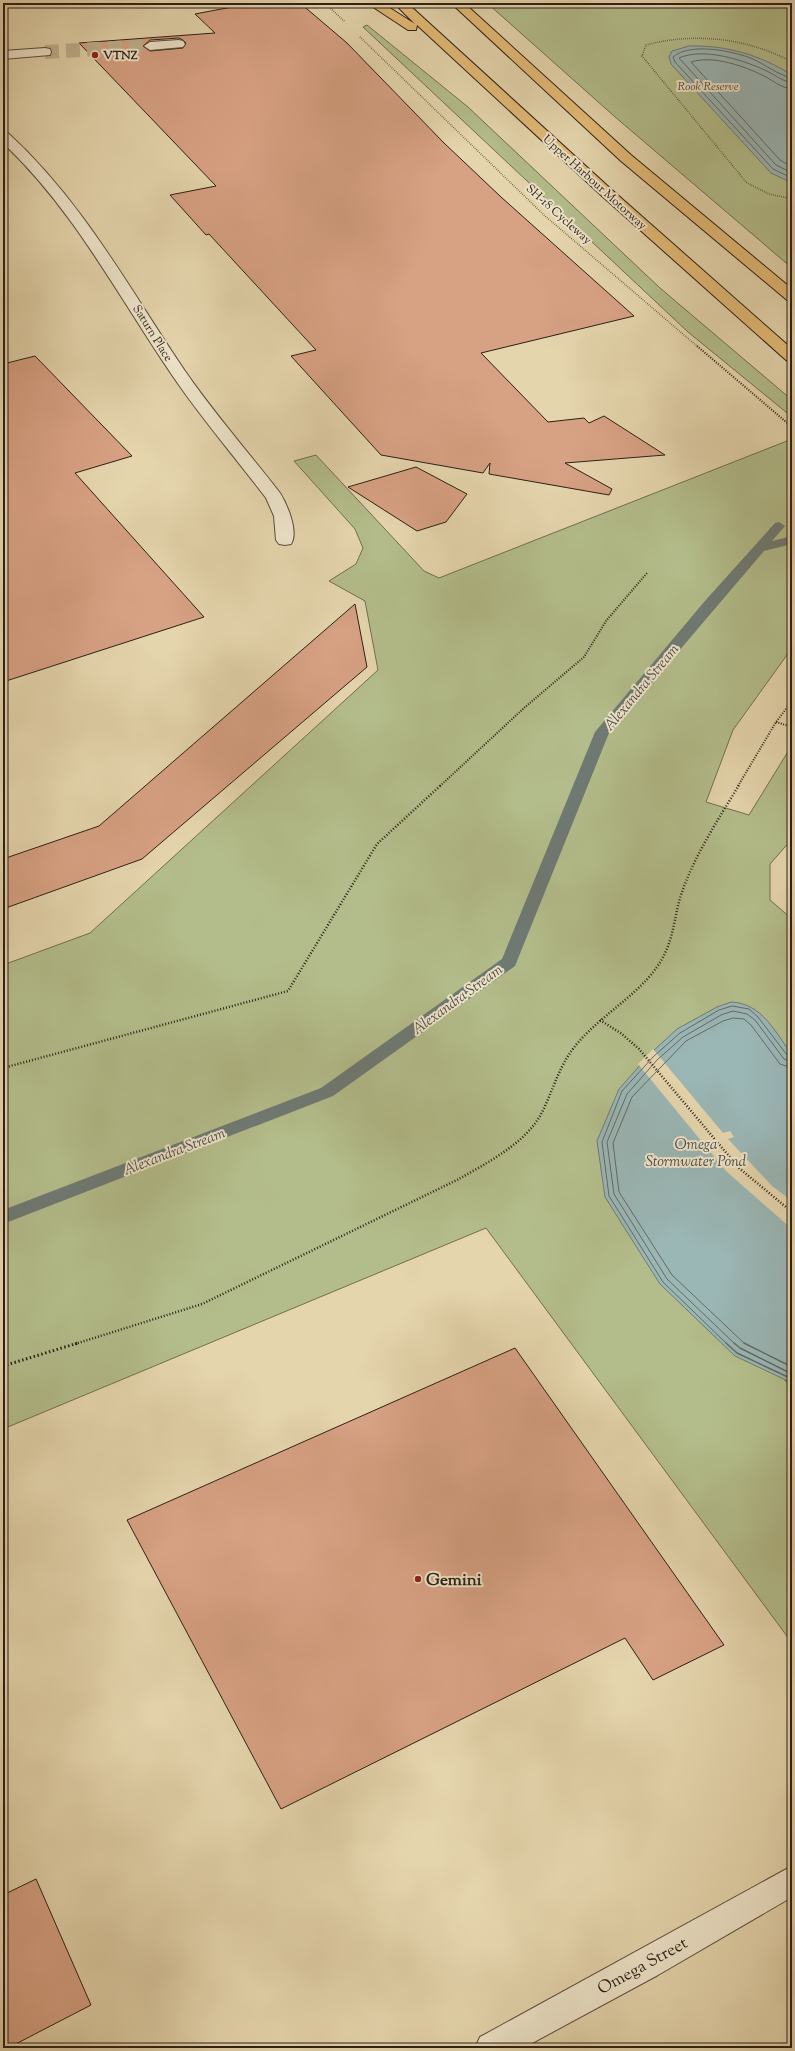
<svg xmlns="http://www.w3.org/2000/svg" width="795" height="2051" font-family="'Sorts Mill Goudy',serif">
	<rect width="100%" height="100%" fill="#e5d5ad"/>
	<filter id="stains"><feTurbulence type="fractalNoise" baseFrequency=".005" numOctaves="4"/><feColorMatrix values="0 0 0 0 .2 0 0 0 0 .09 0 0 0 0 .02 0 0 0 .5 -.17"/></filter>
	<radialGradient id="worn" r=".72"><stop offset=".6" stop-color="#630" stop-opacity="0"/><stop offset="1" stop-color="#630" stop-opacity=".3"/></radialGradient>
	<!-- green -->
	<g fill="#b3bd8b" stroke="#706e50">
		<path d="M487,3H792V268L614,116Z"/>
		<path d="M367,25L468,107L660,288L792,400V417L688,332L363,27Z"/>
		<path d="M792,439V648L733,730L706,802L749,815L789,750L792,749V839L770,864V900L792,919V1208L785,1381L792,1383V1643L486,1228L3,1429V965L90,933L378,670L365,601L329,581L356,564L363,548L355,529L294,461L316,455L424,571L439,578Z"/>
	</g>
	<!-- water -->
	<g fill="#9ab6b5" stroke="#6e7a75">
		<path d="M689,46C727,45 760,55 792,75V183L771,173L671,64L669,57L672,51Z"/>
		<path d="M731,1002C762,1003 776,1033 792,1055V1383L735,1356L660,1284L605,1197L597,1141L619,1089L651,1053L677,1029L717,1007Z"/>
	</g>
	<!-- pier -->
	<path fill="#e5d5ad" d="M653,1049L723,1133L730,1131L734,1137L728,1139L772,1186L792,1201V1229L726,1171L638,1064Z"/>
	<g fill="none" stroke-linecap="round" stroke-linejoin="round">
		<!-- shore-far1 -->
		<g stroke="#636a66" stroke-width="1">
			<path d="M792,78C778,75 766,65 753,59C734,51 690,42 673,57L675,62L773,169L792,178"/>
			<path d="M792,83C782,81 775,75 767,71C743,60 704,47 679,58L776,165L792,173"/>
			<path d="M792,89C781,88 774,81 764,76C744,66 713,55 691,62L780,160L792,167"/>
			<path d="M727,1344L663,1282L609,1196L602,1142L622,1091L654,1056L680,1033L719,1010L732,1006L749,1009L758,1017L787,1055L792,1057"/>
			<path d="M735,1344L667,1279L614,1194L607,1142L627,1094L657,1060L683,1037L721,1015L733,1011L747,1014L755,1020L784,1059L792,1062"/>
			<path d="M745,1344L672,1275L619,1192L613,1143L632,1097L686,1041L723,1021L733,1018L744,1019L751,1025L780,1064L792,1068"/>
		</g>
		<!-- shore -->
		<g stroke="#636a66" stroke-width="1.5">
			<path d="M726,1343L737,1353L792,1379"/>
			<path d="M734,1343L740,1348L792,1374"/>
			<path d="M744,1343L792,1367"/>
		</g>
		<!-- stream -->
		<path fill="#6e7a75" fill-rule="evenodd" d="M779,522L785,526L772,541L792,536V544L764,551L609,733L515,966L333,1096L3,1224V1210L321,1088L502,959L595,732L704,602L775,523Z"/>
	</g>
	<!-- building -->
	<g fill="#d7a183" stroke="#2c1f16" fill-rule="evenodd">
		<path d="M253,3H300L347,43L444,143L501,197L634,316L481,353L548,422L584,418L589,423L604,416L665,455L565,463L612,489L609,495L489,474L490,463L483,473L381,455L291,356L316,350L209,234L206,235L170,195L216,186L79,43L215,33L195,14ZM179,38L183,40L186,43L183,48L150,51L143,46L150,40Z"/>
		<path d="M35,356L132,456L75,473L204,617L3,682V364Z"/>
		<path d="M416,467L467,494L446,522L417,531L348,487Z"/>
		<path d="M355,604L367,667L142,859L3,909V859L99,826Z"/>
		<path d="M515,1348L724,1645L653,1680L625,1638L281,1809L127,1520Z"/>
		<path d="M36,1879L91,2005L8,2048H3V1895Z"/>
	</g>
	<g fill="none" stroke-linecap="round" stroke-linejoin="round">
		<!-- minor-tunnel -->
		<path stroke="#c0b18f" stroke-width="14" stroke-dasharray="14 7" stroke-linecap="butt" d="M45,52L150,46"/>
		<defs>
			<g id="minor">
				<path d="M179,40L183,41L185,44L183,47L150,50L144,46L150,42Z"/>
				<path d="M45,48L50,49L51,52L50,55L3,59V51Z"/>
				<path d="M3,132L8,133C84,203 128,287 185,371C214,413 249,453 280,493C287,504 299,532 291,544L285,545L279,544L276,540L274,516L266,498C235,457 201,418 172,375C118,296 74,210 3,143Z"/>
				<path d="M792,1866V1897L658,1975L523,2048H475L480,2037Z"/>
			</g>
			<g id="highway">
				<path d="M367,3H382L415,24L394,3H407L612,190L792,349V362L786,360L602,196L417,25L416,30H408Z"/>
				<path d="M451,3H464L631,155L792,289V302L787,300L621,161Z"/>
			</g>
		</defs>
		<!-- minor casing -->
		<use href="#minor" stroke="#5a4c3c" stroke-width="2"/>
		<!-- highway casing -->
		<use href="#highway" stroke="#2c1f16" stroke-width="2"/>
		<!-- path-far3 -->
		<g stroke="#2c1f16" stroke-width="1.5" stroke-dasharray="0.5 1.5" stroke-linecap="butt">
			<path d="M325,3L345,22"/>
			<path d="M774,3L792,9"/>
			<path d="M360,37L544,215L698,347"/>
			<path d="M792,62C747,38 695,32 646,45L642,56L747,183L769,194L792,199"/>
		</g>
		<!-- path-far2 -->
		<g stroke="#2c1f16" stroke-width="2" stroke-dasharray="1 1.5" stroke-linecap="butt">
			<path d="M697,346L792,427"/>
			<path d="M776,722L792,727"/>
			<path d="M440,786L524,708L584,657L606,621L647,573"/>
			<path d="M738,786L776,722L792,701"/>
		</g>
		<!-- path-far1 -->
		<g stroke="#2c1f16" stroke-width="2.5" stroke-dasharray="1 2" stroke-linecap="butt">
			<path d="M600,1020L622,1034L639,1049L739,1168L792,1212"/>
			<path d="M3,1068L288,991L377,844L441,785"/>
			<path d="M75,1344L202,1304L457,1180C485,1164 523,1145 540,1116C551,1096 557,1072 570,1053C595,1016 647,993 665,953C674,935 675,913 681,895C694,856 718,820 739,785"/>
		</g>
		<!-- path -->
		<path stroke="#2c1f16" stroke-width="3" stroke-dasharray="1.5 2.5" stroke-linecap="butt" d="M3,1366L78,1343"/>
		<!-- minor -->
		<use href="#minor" fill="#eee4ca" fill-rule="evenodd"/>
		<!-- highway -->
		<use href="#highway" fill="#e2ba76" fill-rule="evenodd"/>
	</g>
	<!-- markers -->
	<g fill="#8f2418" stroke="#eee4ca" stroke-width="1.5">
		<circle cx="95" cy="55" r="4"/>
		<circle cx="418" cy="1579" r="4"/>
	</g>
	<g text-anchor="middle" stroke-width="4" stroke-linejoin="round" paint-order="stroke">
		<!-- far-poi labels -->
		<g font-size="12" font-weight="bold" fill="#2c1f16" stroke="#eee4ca" text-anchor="start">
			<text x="103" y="59">VTNZ</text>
		</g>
		<!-- far-park labels -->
		<g font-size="12" font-style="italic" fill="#544e39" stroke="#eee4ca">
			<text x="708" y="90">Rook Reserve</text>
		</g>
		<!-- far-street labels -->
		<g font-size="12" fill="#2c1f16" stroke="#eee4ca">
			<text transform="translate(595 182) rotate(42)" y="4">Upper Harbour Motorway</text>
			<text transform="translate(559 214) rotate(42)" y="4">SH-18 Cycleway</text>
			<text transform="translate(153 333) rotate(58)" y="4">Saturn Place</text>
		</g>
		<!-- water labels -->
		<g font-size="15" font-style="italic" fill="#4d4c46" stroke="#eee4ca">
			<text transform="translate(641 687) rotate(-50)" y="5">Alexandra Stream</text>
			<text transform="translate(457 999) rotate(-36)" y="5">Alexandra Stream</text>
			<text x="696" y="1149">Omega<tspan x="696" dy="17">Stormwater Pond</tspan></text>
			<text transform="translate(174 1151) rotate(-21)" y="5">Alexandra Stream</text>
		</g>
		<!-- near-poi labels -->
		<g font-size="17" font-weight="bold" fill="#2c1f16" stroke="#eee4ca" text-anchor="start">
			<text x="426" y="1585">Gemini</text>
		</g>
		<!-- near-street labels -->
		<g font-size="17" fill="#2c1f16" stroke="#eee4ca">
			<text transform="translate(642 1965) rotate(-29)" y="6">Omega Street</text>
		</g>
	</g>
	<!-- margin -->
	<rect width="795" height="2051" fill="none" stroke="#e5d5ad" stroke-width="16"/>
	<rect x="4" y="4" width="787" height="2043" fill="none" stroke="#2c1f16" stroke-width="2"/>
	<rect x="8" y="8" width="779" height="2035" fill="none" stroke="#2c1f16"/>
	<rect width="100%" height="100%" filter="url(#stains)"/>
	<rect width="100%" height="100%" fill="url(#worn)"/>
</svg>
